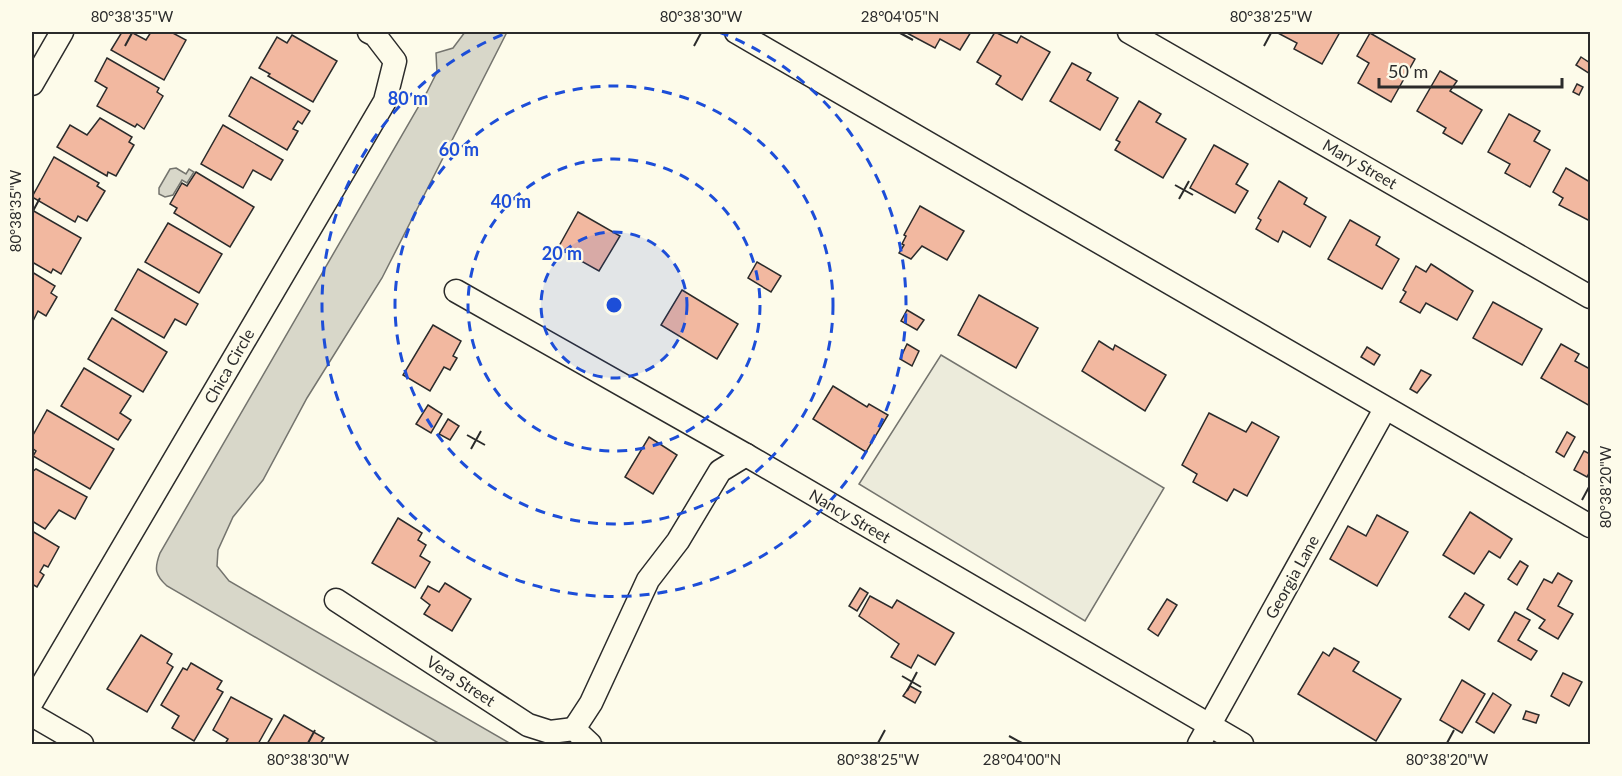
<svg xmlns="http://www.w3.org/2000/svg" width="1622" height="776" font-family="Lato,sans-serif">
	<rect width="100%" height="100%" fill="#fdfbea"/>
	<!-- green -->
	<path fill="#ecebdb" stroke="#74746e" stroke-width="1.5" d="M941,355L1164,488L1085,621L859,484Z"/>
	<!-- water -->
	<g fill="#d8d7c9" stroke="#74746e" stroke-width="1.5">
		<path d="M465,32H507L382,278L307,398L263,480L233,517L218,550L217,566L229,581L511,744H440L167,586C155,575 154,569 160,553L427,92L437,72L436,53L453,48Z"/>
		<path d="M176,168L186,174L189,169L194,172L187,183L182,180L173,195L165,197L159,194V188L170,169Z"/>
	</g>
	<!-- building -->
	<g fill="#f2b8a0" stroke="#2b2b2b" stroke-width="1.5">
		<path d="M122,32H131L146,40L151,32H171L186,40L164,80L111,50Z"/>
		<path d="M905,32H971L960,50L940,39L935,48Z"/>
		<path d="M995,32L1017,43L1021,36L1050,52L1022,100L996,84L1001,76L977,62Z"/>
		<path d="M1276,32H1340L1322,64L1294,49L1297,43Z"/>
		<path d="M1370,33L1415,59L1391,102L1358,83L1369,63L1357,56Z"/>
		<path d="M292,35L337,61L313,102L268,76L270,74L259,68L277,37L287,43Z"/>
		<path d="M1581,57L1590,63V74L1576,65Z"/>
		<path d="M107,58L159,88L157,92L163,96L144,129L137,124L135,127L97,106L107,88L95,81Z"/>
		<path d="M1072,63L1091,73L1087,80L1118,98L1100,130L1050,101Z"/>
		<path d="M1440,71L1457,81L1450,91L1482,110L1462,144L1443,133L1446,128L1417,111Z"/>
		<path d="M251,77L310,111L302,124L298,121L293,129L298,131L287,150L229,116Z"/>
		<path d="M1577,84L1583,87L1579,95L1573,92Z"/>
		<path d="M1139,101L1161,114L1156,122L1186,139L1163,178L1115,150L1120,142L1116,140Z"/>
		<path d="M1509,114L1540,131L1534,141L1550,150L1530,187L1505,173L1510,164L1488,152Z"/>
		<path d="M100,118L132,137L129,142L134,145L116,176L108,172L107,176L57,147L70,125L87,135Z"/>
		<path d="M223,125L283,160L271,180L253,170L243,188L201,164Z"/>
		<path d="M1214,145L1248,164L1236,184L1248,191L1235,213L1190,188Z"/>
		<path d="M54,157L99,183L97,186L105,191L87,221L78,216L75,222L32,197Z"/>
		<path d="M1566,168L1590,182V221L1559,205L1563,198L1553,192Z"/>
		<path d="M196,172L254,207L230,247L174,213L177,208L170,204L182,183L187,186Z"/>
		<path d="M1279,181L1307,198L1304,204L1326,217L1310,247L1283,231L1278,242L1256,229L1261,220L1258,218Z"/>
		<path d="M920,206L964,231L947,260L922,246L911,259L899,253L904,245L902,244L906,236L904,235Z"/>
		<path d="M32,210L81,238L61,274L53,269L51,273L32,262Z"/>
		<path d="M578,212L620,236L599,271L558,248Z"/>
		<path d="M1350,220L1380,237L1376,245L1399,259L1382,289L1328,259Z"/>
		<path d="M168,223L222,254L199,293L145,262Z"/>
		<path d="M757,262L781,276L771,292L748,278Z"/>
		<path d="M1431,264L1473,291L1457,320L1426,303L1420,313L1400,302L1406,292L1403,290L1416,266L1426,272Z"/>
		<path d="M138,269L198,304L186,325L175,319L164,338L115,310Z"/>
		<path d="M32,272L55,286L51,293L57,297L46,316L38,311L32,323Z"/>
		<path d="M682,290L738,324L717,359L661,325Z"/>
		<path d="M979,295L1038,328L1016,368L958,335Z"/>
		<path d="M1493,302L1542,329L1522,365L1473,338Z"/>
		<path d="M907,310L924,320L917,330L901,321Z"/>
		<path d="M112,318L167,352L143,392L88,359Z"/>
		<path d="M433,325L461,341L453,356L457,358L450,370L444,367L430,391L403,375Z"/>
		<path d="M1099,341L1113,350L1115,345L1166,375L1145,411L1082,371Z"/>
		<path d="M907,344L919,351L912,366L900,359Z"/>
		<path d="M1561,344L1579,354L1575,361L1590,369V406L1541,378Z"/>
		<path d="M1367,347L1380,355L1374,365L1361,357Z"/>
		<path d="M84,368L131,396L120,413L131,420L118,440L61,406Z"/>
		<path d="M1421,370L1431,375L1417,393L1410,389Z"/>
		<path d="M833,386L867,407L869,404L888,415L866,452L813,419Z"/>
		<path d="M428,405L442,414L431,433L416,424Z"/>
		<path d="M47,410L114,449L90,489L33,456L36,451L32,448V437Z"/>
		<path d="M1209,413L1246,432L1252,422L1279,437L1247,496L1234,489L1227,501L1193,482L1197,474L1182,465Z"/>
		<path d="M448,419L459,426L450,440L439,434Z"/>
		<path d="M1567,432L1575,437L1564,457L1556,452Z"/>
		<path d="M649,437L677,455L653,494L625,477Z"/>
		<path d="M1584,451L1590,454V471L1587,477L1574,470Z"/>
		<path d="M36,469L87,497L75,519L59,510L45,529L32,521V472Z"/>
		<path d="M1470,512L1512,539L1500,558L1489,551L1474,574L1443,555Z"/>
		<path d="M1377,515L1408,532L1377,586L1330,559L1348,526L1366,536Z"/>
		<path d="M398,518L422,533L418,540L426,545L420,556L430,562L415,588L372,563Z"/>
		<path d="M32,531L59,547L48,567L44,565L40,572L44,575L37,587L32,584Z"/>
		<path d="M1520,561L1528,566L1517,585L1508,579Z"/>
		<path d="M1558,573L1572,581L1558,606L1573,614L1558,639L1539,628L1545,620L1527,609L1544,579L1552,583Z"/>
		<path d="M445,583L471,599L452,631L424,614L430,605L421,598L428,586L439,592Z"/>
		<path d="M860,588L868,593L857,611L849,606Z"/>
		<path d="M1465,593L1484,605L1469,630L1449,617Z"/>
		<path d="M870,596L892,608L897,600L954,633L935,665L918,655L911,668L891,657L899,644L859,616Z"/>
		<path d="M1167,599L1177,605L1158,636L1148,629Z"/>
		<path d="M1515,612L1530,620L1518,640L1537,651L1531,660L1498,641Z"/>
		<path d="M141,635L172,654L167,663L173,667L147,712L107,689Z"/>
		<path d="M1334,648L1359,662L1353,671L1401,699L1376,741L1298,694L1323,652L1329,656Z"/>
		<path d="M191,663L222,681L217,689L223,692L194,741L172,728L179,716L161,705L183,668L187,670Z"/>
		<path d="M1563,673L1582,682L1569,706L1551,696Z"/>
		<path d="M1462,680L1485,694L1462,733L1440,720Z"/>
		<path d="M910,686L921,692L915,703L903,696Z"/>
		<path d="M1493,693L1511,705L1494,733L1476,722Z"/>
		<path d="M231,697L272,719L258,744H225L228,739L213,730Z"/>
		<path d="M1526,711L1539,715L1536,723L1523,719Z"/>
		<path d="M284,715L324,738L320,744H267Z"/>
	</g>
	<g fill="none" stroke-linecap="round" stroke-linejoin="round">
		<defs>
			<g id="minor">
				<path d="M736,32L1590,526"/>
				<path d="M1129,32L1590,297"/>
				<path d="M32,84L62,32"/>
				<path d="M456,291L746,455L1242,744"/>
				<path d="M336,600L528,725L550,732L574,729L590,744"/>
				<path d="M32,702L385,101L395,61L375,35L369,32"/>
				<path d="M32,715L82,744"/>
				<path d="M574,729L591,703L648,580L678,541L720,471L746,455"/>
				<path d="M1199,744L1385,409"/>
			</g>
		</defs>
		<!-- minor casing -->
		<use href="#minor" stroke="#2b2b2b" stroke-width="25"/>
		<!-- minor -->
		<use href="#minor" stroke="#fdfbea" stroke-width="22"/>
	</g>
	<!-- ticks -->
	<path fill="none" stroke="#2b2b2b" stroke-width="2" d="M900,33L913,40M125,46L132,33M694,46L701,33M1264,46L1271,33M1175,185L1193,195M1179,199L1189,181M33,211L40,198M467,435L485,445M471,449L481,431M1582,500L1589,487M902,676L921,687M907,691L917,672M1009,736L1022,743M308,743L315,730M878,743L885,730M1447,743L1454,730"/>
	<!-- distance rings -->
	<circle cx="614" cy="305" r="73" fill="#1d4ed8" fill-opacity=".12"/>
	<g fill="none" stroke="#1d4ed8" stroke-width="3" stroke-dasharray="10 8">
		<circle cx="614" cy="305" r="73"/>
		<circle cx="614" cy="305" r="146"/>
		<circle cx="614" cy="305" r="219"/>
		<path d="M719 32A292 292 0 1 1 509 32"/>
	</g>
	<g text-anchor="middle" stroke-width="4.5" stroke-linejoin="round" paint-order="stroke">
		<!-- street labels -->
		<g font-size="16" fill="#2b2b2b" stroke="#fdfbea">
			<text transform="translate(1360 164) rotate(30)" y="6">Mary Street</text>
			<text transform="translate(229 366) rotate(-60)" y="6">Chica Circle</text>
			<text transform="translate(850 516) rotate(30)" y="6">Nancy Street</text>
			<text transform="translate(1292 577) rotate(-61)" y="6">Georgia Lane</text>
			<text transform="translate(461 681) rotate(33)" y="6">Vera Street</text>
		</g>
	</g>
	<circle cx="614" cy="305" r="9" fill="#1d4ed8" stroke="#fdfbea" stroke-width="3"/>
	<g font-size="18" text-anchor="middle" font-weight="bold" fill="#1d4ed8" stroke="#fdfbea" stroke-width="4.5" stroke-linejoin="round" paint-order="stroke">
		<text x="408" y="105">80 m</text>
		<text x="459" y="156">60 m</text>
		<text x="511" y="208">40 m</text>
		<text x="562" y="260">20 m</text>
	</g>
	<!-- border -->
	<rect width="1622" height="776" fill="none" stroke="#fdfbea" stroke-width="66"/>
	<!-- scale -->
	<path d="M1379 78v9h183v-9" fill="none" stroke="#2b2b2b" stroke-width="3"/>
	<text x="1388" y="78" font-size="18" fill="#2b2b2b" stroke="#fdfbea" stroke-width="4.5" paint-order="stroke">50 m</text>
	<rect x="33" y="33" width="1556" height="710" fill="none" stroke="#2b2b2b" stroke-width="2"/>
	<g font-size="15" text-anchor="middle" fill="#2b2b2b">
		<text x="132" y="22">80°38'35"W</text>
		<text x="701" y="22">80°38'30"W</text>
		<text x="900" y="22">28°04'05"N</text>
		<text x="1271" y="22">80°38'25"W</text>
		<text transform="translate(16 211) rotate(-90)" y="5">80°38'35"W</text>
		<text transform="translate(1606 487) rotate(-90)" y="5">80°38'20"W</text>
		<text x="308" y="765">80°38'30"W</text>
		<text x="878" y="765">80°38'25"W</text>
		<text x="1022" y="765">28°04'00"N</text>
		<text x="1447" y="765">80°38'20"W</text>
	</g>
</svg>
